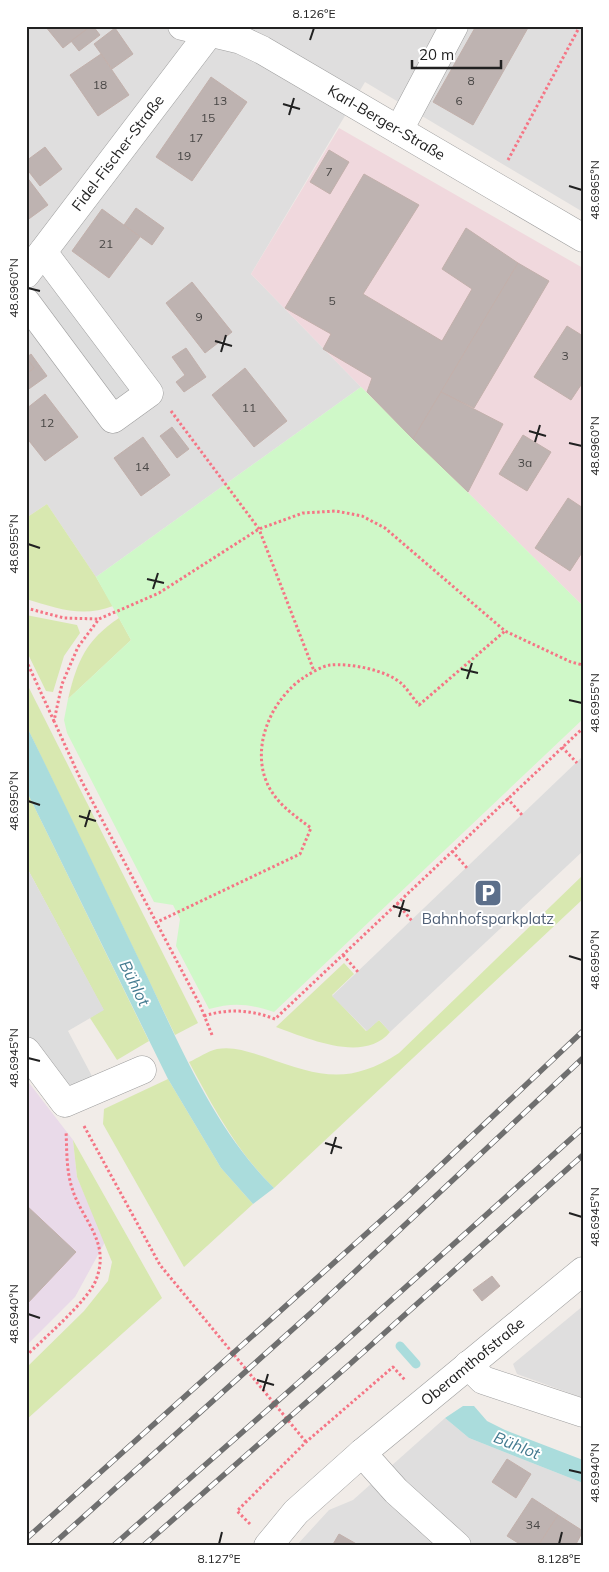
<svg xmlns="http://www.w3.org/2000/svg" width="609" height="1572" font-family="Mulish,sans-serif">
	<rect width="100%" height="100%" fill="#f1ece8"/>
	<!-- residential -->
	<g fill="#dfdede">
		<path d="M26,26H583V212L365,82L251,274L361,387L96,577L47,504L26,518Z"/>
		<path d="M583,1306V1398L517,1374L513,1364Z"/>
		<path d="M445,1418L469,1438L583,1483V1546H296L329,1510L353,1500Z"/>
	</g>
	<!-- commercial -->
	<path fill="#f0d8dd" d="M339,128L583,268V606L361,387L251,274Z"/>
	<!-- industrial -->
	<path fill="#e9dae9" d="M26,1079L73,1140L77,1177L105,1242L75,1297L26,1346Z"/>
	<!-- grass -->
	<g fill="#d8e8b0">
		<path d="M47,504L96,577L113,606C82,618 56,608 26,599V518Z"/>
		<path d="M26,615L77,625L80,633L64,656L53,692L46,691L26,650Z"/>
		<path d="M119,618L131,640L68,699C77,661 86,640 119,618Z"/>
		<path d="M26,682L198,1023L175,1035L26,725Z"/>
		<path d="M26,790L149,1041L117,1060L90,1018L103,1009L26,866Z"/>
		<path d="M583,875V899L274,1188C237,1152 213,1107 189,1062C198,1058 208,1051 217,1049C234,1046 249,1052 265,1057C319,1076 348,1086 399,1053Z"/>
		<path d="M344,963L354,974L332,995L366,1031L379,1020L390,1032C364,1064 307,1038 276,1027Z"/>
		<path d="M168,1079L221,1168L253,1204L184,1267L103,1124L104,1109Z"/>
		<path d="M73,1140L162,1298L26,1420V1368L84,1311L108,1281L112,1262L77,1177Z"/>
	</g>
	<!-- park -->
	<path fill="#cff8c8" d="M361,387L583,606V719L274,1012C249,1004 234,1002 209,1009L176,946L180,919L173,905L154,902L67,733L64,720L68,699L131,640L96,577Z"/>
	<!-- parking -->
	<g fill="#ddd">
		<path d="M58,293L129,390L116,399L45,303Z"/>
		<path d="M583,756V851L390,1032L379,1020L367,1031L332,996Z"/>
		<path d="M26,866L104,1010L68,1031L93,1078L67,1092L26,1032Z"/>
	</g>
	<!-- water -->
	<g fill="#aadcdc">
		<path d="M26,725C67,808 106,891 146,974C181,1048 215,1130 274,1188L253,1204L221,1168L168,1079L26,790Z"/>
		<path d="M463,1406H474L487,1421L505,1430L583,1460V1483L469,1438L445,1418Z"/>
	</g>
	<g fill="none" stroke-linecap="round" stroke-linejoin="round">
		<!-- stream -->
		<path stroke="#aadcdc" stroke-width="9" d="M400,1346L416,1364"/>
	</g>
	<!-- building -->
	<g fill="#beb3b1" stroke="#c2b0ab">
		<path d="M45,26H91L63,48Z"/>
		<path d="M91,26H93L100,35L79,51L71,41Z"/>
		<path d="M476,26H529L473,125L433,102Z"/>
		<path d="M115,28L133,54L112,69L94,44Z"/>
		<path d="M101,54L129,95L98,116L70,75Z"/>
		<path d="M211,77L247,102L192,181L156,157Z"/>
		<path d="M45,147L62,169L40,186L26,168V161Z"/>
		<path d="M329,150L349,162L330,194L310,182Z"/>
		<path d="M364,174L419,205L363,294L442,341L472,289L442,269L466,228L518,263L413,439L367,392L372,378L323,349L331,334L285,308Z"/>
		<path d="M26,176L48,205L26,221Z"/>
		<path d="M136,208L164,228L152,245L124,225Z"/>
		<path d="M102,209L140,237L109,278L72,251Z"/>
		<path d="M518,263L549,281L474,408L441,392Z"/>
		<path d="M192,282L232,332L205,353L166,303Z"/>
		<path d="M567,326L583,336V382L571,400L534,377Z"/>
		<path d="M186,348L206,377L184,392L176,382L185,375L172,357Z"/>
		<path d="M31,354L47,376L26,391V374L34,368L26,358Z"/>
		<path d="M26,357L34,368L26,374Z"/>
		<path d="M245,368L287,421L254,447L212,395Z"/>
		<path d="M441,392L503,424L468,492L413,439Z"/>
		<path d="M45,394L78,437L45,461L26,437V409Z"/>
		<path d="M172,427L189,449L177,458L160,436Z"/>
		<path d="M523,435L551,452L527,491L499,474Z"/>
		<path d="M143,437L170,475L141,496L114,458Z"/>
		<path d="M568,498L583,508V551L570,571L535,548Z"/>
		<path d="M26,1205L76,1252L26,1305Z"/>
		<path d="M492,1276L500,1286L482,1301L473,1290Z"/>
		<path d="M507,1459L531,1474L516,1498L492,1482Z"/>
		<path d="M532,1498L558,1515L538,1546H523L507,1536Z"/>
		<path d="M558,1515L583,1531L575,1546H538Z"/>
		<path d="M339,1534L360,1546H332Z"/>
	</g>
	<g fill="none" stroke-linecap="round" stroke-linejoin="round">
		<defs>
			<g id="street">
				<path id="s1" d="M182,26L241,40L262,50L583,238"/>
				<path d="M399,130L454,26"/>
				<path id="s2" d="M26,274L210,32"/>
				<path d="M26,302L113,419L149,393L43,252"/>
				<path d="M26,1051L65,1103L142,1070"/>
				<path d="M468,1365L483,1380L583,1413"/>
				<path d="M362,1453L396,1491L457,1546"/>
				<path id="s3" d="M268,1546L296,1512L362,1453L583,1271"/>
			</g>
		</defs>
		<!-- street casing -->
		<use href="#street" stroke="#9e9e9e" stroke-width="29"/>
		<!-- path -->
		<g stroke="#f57585" stroke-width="3" stroke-dasharray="2.5 2.5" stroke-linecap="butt">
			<path d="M508,160L580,26"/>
			<path d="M171,411L259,529L314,671"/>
			<path d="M26,608L64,618L99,619"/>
			<path d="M26,660L54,721"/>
			<path d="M562,747L577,763"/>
			<path d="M507,798L522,815"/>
			<path d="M452,851L467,868"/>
			<path d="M397,903L412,921"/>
			<path d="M155,923L300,854L311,828C295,816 280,806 270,789C248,750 271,698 306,676C313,672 322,666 330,665C350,663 387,670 402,684C408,690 413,698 419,705L505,631"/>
			<path d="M343,955L358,972"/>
			<path d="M204,1016C229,1008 251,1010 275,1019L583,728"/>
			<path d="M212,1035L200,1005L80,778L54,721L62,684L78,647L99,619L159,593L259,529L303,513L336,511L362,516L385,528L505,631L571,662L583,665"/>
			<path d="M84,1126L160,1265L306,1442"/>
			<path d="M26,1356C43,1339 88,1301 96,1280C111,1241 82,1221 72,1188C66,1169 67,1150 66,1131"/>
			<path d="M250,1524L237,1511L306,1442L393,1367L405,1380"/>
		</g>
		<!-- street -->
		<use href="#street" stroke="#fff" stroke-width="28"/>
		<defs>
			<g id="rail">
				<path d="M26,1539L405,1199L583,1031"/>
				<path d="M51,1546L312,1312L583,1058"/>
				<path d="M113,1546L339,1347L583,1128"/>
				<path d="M143,1546L350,1364L583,1155"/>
			</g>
		</defs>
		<!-- rail casing -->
		<use href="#rail" stroke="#6f6f6f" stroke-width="5.5"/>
		<!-- rail -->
		<use href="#rail" stroke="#fff" stroke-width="4" stroke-dasharray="11" stroke-linecap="butt"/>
	</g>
	<!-- ticks -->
	<path fill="none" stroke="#212121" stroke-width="2" d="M310,40L314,28M283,104L300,109M289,115L294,98M569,186L582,190M28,288L40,291M215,341L232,346M221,352L226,335M529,431L546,436M535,442L540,425M569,443L582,446M28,544L40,548M147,579L164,583M153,589L158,573M461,669L478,673M467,679L472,663M569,700L582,703M28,801L40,805M79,816L96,821M85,827L90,810M393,906L410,911M399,917L404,900M569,956L582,960M28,1058L40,1061M325,1143L342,1148M331,1154L336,1137M569,1213L582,1217M28,1314L40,1318M257,1380L274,1385M263,1391L268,1374M569,1470L582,1473M219,1544L222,1532M559,1544L562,1532"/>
	<!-- icons -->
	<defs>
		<symbol id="parking-square" viewBox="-11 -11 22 22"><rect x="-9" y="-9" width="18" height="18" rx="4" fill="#5c6f8a" stroke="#fff"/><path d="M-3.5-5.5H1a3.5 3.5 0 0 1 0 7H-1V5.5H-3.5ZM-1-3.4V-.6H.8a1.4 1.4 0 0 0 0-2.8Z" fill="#fff"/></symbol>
	</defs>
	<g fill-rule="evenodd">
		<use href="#parking-square" x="472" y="877" width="32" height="32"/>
	</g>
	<g text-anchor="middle" stroke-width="4" stroke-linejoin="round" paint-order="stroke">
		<!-- number labels -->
		<g font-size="12" fill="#484645">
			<text x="471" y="85">8</text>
			<text x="100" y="89">18</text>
			<text x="220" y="105">13</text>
			<text x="459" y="105">6</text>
			<text x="208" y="122">15</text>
			<text x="196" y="142">17</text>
			<text x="184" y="160">19</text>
			<text x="329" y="176">7</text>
			<text x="106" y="248">21</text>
			<text x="332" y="305">5</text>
			<text x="199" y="321">9</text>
			<text x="565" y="360">3</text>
			<text x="249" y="412">11</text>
			<text x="47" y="427">12</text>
			<text x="525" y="467">3a</text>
			<text x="142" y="471">14</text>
			<text x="533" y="1529">34</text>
		</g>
		<!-- street labels -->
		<g font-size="15" fill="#212121" stroke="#fff">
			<text dy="5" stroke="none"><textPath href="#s1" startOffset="228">Karl-Berger-Straße</textPath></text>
			<text dy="5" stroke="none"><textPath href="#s2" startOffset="152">Fidel-Fischer-Straße</textPath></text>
			<text dy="5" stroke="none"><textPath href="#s3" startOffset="276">Oberamthofstraße</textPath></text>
		</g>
		<!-- service labels -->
		<g font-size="15" fill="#4e5e75" stroke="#fff">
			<text x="488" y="924">Bahnhofsparkplatz</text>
		</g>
		<!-- water labels -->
		<g font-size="16" font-style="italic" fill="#437a8f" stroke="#fff">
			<text transform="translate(135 983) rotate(64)" y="6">Bühlot</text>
			<text transform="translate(517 1445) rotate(22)" y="6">Bühlot</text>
		</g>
	</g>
	<!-- border -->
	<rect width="609" height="1572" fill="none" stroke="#ffffff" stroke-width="55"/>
	<!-- scale -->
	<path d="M412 60v8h89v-8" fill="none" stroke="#212121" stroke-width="2.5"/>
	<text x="419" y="60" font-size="15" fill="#212121" stroke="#ffffff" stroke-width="4" paint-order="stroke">20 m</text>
	<rect x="28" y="28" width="554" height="1516" fill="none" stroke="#212121" stroke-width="2"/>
	<g font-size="12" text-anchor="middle" fill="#212121">
		<text x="314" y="18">8.126°E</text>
		<text transform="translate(595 190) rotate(-90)" y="4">48.6965°N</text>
		<text transform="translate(14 288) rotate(-90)" y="4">48.6960°N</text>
		<text transform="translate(595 446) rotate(-90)" y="4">48.6960°N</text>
		<text transform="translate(14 544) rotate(-90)" y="4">48.6955°N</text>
		<text transform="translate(595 703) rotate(-90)" y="4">48.6955°N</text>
		<text transform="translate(14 801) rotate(-90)" y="4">48.6950°N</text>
		<text transform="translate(595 960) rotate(-90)" y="4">48.6950°N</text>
		<text transform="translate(14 1058) rotate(-90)" y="4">48.6945°N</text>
		<text transform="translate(595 1217) rotate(-90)" y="4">48.6945°N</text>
		<text transform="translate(14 1314) rotate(-90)" y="4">48.6940°N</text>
		<text transform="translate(595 1473) rotate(-90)" y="4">48.6940°N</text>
		<text x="219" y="1563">8.127°E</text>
		<text x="559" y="1563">8.128°E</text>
	</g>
</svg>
